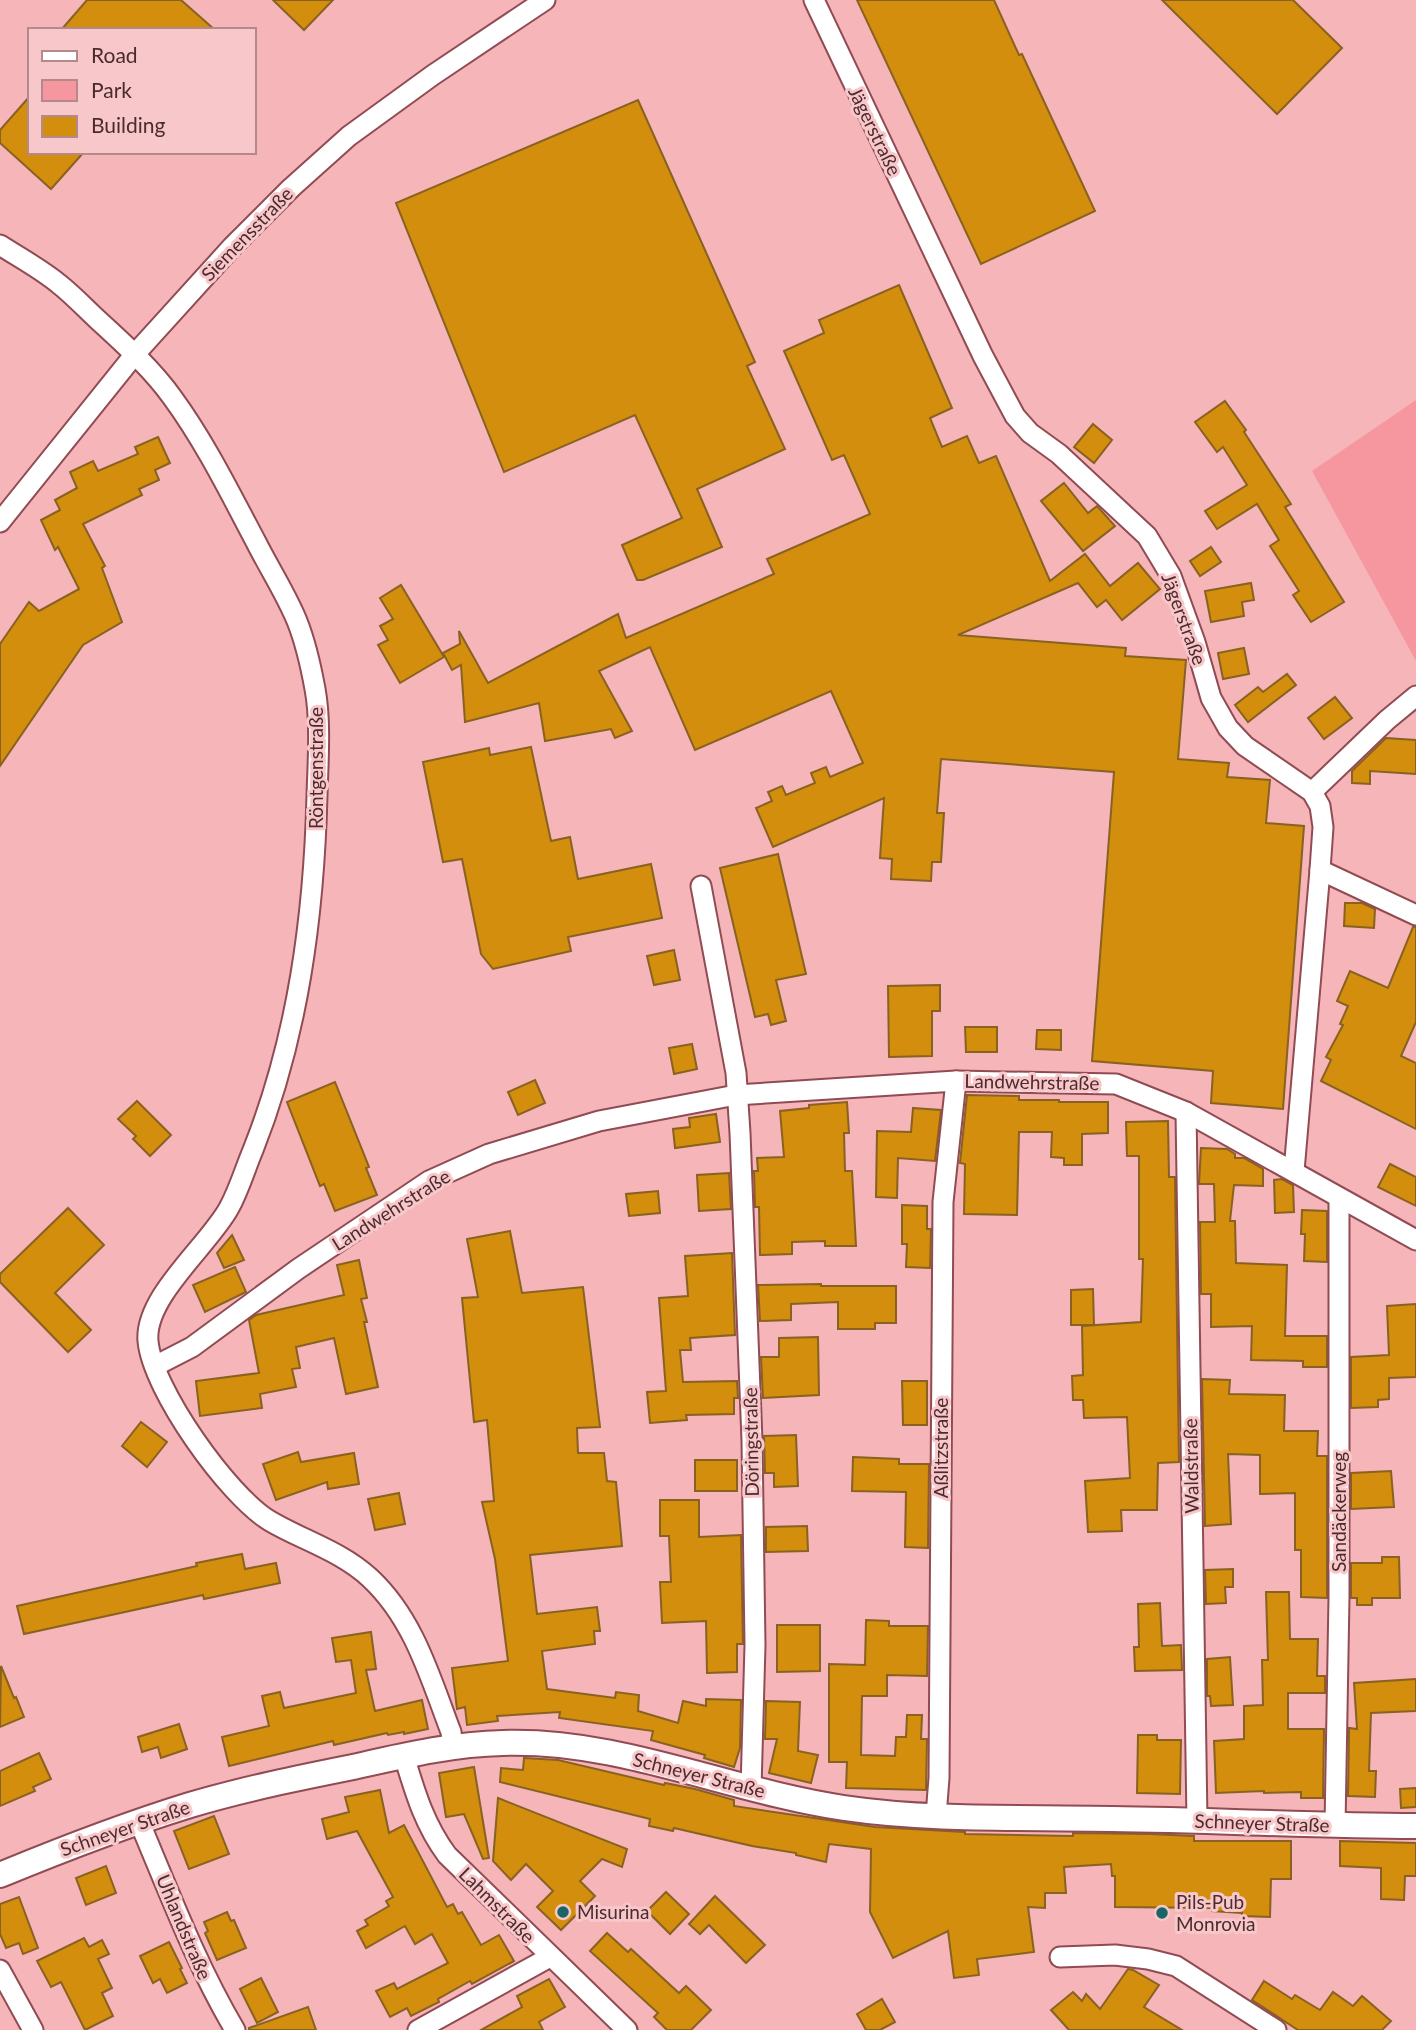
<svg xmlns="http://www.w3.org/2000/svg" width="1416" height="2030" font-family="Lato,sans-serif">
	<rect width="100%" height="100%" fill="#f5b5b9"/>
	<!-- green -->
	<path fill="#f6979f" d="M1416,400V661L1312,471Z"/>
	<!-- building -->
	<g fill="#d28e0c" stroke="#896121" stroke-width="2">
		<path d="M87,0H181L215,30H61Z"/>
		<path d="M273,0H333L304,30Z"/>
		<path d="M857,0H994L1019,55L1022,54L1095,211L981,264Z"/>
		<path d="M1162,0H1293L1342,48L1277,114Z"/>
		<path d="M30,96V152H84L51,189L0,143V130Z"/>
		<path d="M638,100L755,362L747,366L785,449L697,489L722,547L643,580H637L622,545L682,518L635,415L504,472L396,203Z"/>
		<path d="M899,285L952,408L930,418L942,447L967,436L979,463L996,456L1050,581L1085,554L1110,586L1138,563L1160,589L1122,620L1106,600L1097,607L1078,583L958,635L1126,648L1125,656L1186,660L1178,759L1229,763L1227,777L1270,780L1266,823L1304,826L1283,1109L1211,1103L1213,1071L1092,1061L1114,772L941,759L937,813H944L941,862H932L931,881L891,879L892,859L880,858L884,798L773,847L756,808L772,801L768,792L782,786L786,795L815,783L811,773L826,767L830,777L863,763L831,691L695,750L650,647L599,671L632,731L615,738L611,729L545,741L539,703L465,722L461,665L452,670L443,653L460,644L459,631L488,683L618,614L626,638L774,574L767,559L870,514L844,455L832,460L784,351L824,333L819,320Z"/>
		<path d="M1225,401L1246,430L1244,432L1291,504L1285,507L1344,602L1311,622L1293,595L1299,591L1270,546L1279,540L1257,504L1217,529L1205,511L1247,485L1223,447L1217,452L1195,422Z"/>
		<path d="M1093,424L1112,440L1094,463L1074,447Z"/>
		<path d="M158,437L170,463L155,470L159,480L139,489L142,495L83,524L105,566L102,568L122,622L83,645L0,766V644L29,602L39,611L79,589L58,547L55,550L41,520L60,510L55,500L77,488L70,472L93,461L98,471L138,454L135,447Z"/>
		<path d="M1064,483L1088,513L1097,506L1115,526L1083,551L1041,501Z"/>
		<path d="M1211,547L1221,562L1200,576L1190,561Z"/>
		<path d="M1251,583L1254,600L1242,602L1244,616L1211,622L1205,591Z"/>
		<path d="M401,585L444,657L400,683L378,645L388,640L380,626L393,619L380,598Z"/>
		<path d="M1244,648L1249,674L1223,679L1218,653Z"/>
		<path d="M1287,674L1296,685L1248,722L1235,705L1258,687L1263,692Z"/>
		<path d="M1335,697L1352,718L1324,739L1308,718Z"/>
		<path d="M1386,738L1416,740V774L1370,771V784L1352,783V771Z"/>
		<path d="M531,747L551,841L570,837L578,879L651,864L662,918L568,937L571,951L493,969L481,954L462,859L443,862L423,762L489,748L490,755Z"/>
		<path d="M778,854L806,974L776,980L786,1021L771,1025L768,1014L755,1017L720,868Z"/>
		<path d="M1345,903H1362L1375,909L1374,928L1344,926Z"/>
		<path d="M1413,927H1416V1022L1401,1056L1416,1063V1129L1321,1081L1331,1060L1326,1057L1343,1025L1340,1024L1348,1006L1337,1001L1350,971L1388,988Z"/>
		<path d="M674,950L680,980L654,985L647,956Z"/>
		<path d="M940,985V1011H932V1056L889,1057L888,986Z"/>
		<path d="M965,1027H997V1052H966Z"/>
		<path d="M1037,1030H1061V1050L1036,1049Z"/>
		<path d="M692,1044L697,1069L674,1074L669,1048Z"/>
		<path d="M535,1080L545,1103L518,1115L508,1092Z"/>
		<path d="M335,1082L369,1167L366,1168L377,1195L335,1211L324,1184L320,1186L287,1102Z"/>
		<path d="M967,1095L1019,1096V1100H1059V1102H1108V1133L1082,1134V1165H1064V1158L1051,1157L1052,1132H1019L1017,1215L964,1214L965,1164L960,1163Z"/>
		<path d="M137,1101L171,1135L150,1156L133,1139L136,1136L118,1119Z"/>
		<path d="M847,1102L849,1133H844L845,1171H852L856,1246H825V1241L792,1242V1254L760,1255L759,1207H755L754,1171H758L757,1158L784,1157L780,1111L809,1108V1105Z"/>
		<path d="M913,1108L941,1110L935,1161L898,1158L897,1198L876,1197L877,1131L911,1132Z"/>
		<path d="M716,1114L720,1142L675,1148L673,1129L690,1127L689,1118Z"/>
		<path d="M1168,1121L1169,1177H1175L1179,1462L1158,1463L1157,1510H1121L1122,1531L1088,1532L1085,1481L1130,1478L1127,1417L1084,1418L1083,1400H1073L1072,1376L1083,1375L1082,1326L1141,1322L1143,1259H1139V1156H1127L1126,1122Z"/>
		<path d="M1201,1148L1227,1149L1235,1154V1158H1244L1263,1169V1186L1234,1185L1230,1221H1235L1236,1263L1287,1265L1285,1336H1327V1367H1303V1361L1251,1360L1252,1326L1211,1327V1294H1201L1200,1222H1215L1214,1184H1199Z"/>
		<path d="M1390,1164L1416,1177V1206L1378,1187Z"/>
		<path d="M729,1173L731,1209L699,1211L697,1175Z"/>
		<path d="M1282,1179L1293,1185L1294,1212L1275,1213L1274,1180Z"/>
		<path d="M658,1191L660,1213L629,1216L626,1194Z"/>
		<path d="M902,1205L927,1206V1229H931L930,1268L906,1267L907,1244H902Z"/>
		<path d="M68,1208L104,1245L55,1293L91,1330L68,1352L0,1282V1274Z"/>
		<path d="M1302,1210L1327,1211V1262L1304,1261L1305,1234H1301Z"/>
		<path d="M510,1231L522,1293L583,1287L600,1427L577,1428L578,1453H604L607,1481L616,1482L622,1546L530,1555L537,1614L597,1607L600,1631H594L595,1644L542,1651L547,1689L615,1698L616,1692L639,1695L638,1711L678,1723L683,1701L706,1706V1699L741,1700L740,1748L734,1767L704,1758L705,1755L651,1740L653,1731L559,1718L560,1712L497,1716L498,1721L467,1725L465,1707L457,1709L452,1668L508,1661L495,1559L482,1502L494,1501L487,1420L474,1422L462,1298L478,1297L467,1239Z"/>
		<path d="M232,1235L244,1260L224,1268L217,1253Z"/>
		<path d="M732,1253L735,1335L690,1338L691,1350H680L683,1382L737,1381L738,1398H734V1414L686,1415L687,1420L650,1423L647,1392L666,1391L659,1298L688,1296L685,1256Z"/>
		<path d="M359,1260L367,1298L361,1299L367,1322H364L378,1387L346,1394L334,1338L296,1347L300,1368L292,1369L296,1387L260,1394L262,1408L200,1416L196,1381L259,1373L249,1320L256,1315L344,1295L337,1265Z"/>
		<path d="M235,1267L246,1292L205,1312L193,1285Z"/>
		<path d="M821,1284V1286H896V1323H875V1329H838V1302L791,1304V1320L760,1321L758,1285Z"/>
		<path d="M1093,1289L1094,1325H1071V1290Z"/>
		<path d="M1416,1304V1377L1389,1378V1399L1378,1400V1407L1351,1408V1357L1389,1355L1387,1306Z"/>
		<path d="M818,1337L819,1395L763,1398L761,1357H779V1338Z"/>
		<path d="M1202,1379L1230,1380L1229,1394L1285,1395L1284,1431H1318L1317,1456H1327V1598L1301,1597V1550H1295V1493L1260,1494V1455L1228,1454L1231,1524L1205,1526Z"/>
		<path d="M902,1381H927V1425H903Z"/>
		<path d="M141,1422L167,1442L147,1467L122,1446Z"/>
		<path d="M796,1435L798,1486L774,1487V1473H765L764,1436Z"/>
		<path d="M298,1452L301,1462L354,1453L359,1484L328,1489L327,1482L276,1500L263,1464Z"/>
		<path d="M853,1457L899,1459V1464H929L928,1548L905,1547L906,1492L852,1491Z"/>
		<rect x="695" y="1460" width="42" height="31"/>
		<path d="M1391,1471L1394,1507L1351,1509V1473Z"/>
		<path d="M399,1493L405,1524L375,1530L368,1499Z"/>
		<path d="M660,1500H699V1537L741,1535L743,1644H737V1672L707,1673L706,1621L662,1623L660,1582H671L669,1536H660Z"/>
		<path d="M807,1526L808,1551L766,1552V1527Z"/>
		<path d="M242,1554L245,1569L276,1563L280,1583L204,1599L203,1595L24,1634L17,1606L197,1566L196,1563Z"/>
		<path d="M1382,1557H1399L1400,1598H1372V1605H1357V1598H1351V1563H1382Z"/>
		<path d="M1233,1569V1587H1225L1226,1603L1206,1604L1205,1570Z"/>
		<path d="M1266,1592H1289L1290,1639H1318L1317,1676H1325V1693H1288V1729H1324L1323,1798H1301V1792L1264,1793V1791L1216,1793L1214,1741L1244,1739V1706L1263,1705L1262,1660H1268Z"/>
		<path d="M1160,1603L1162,1646L1181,1645L1182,1670L1135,1671L1134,1647H1139L1138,1604Z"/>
		<path d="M866,1620L889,1621V1626H928L927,1676L887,1675V1696H862L861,1755L895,1756L896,1737H906L907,1715H922L921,1739H927L926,1790L846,1788L847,1762H829V1664L865,1665Z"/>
		<path d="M777,1625H820V1671L777,1672Z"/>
		<path d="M371,1632L376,1669L366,1670L375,1711L422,1700L428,1729L404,1734V1732L388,1735L387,1733L334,1745L333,1741L229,1766L222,1737L269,1726L262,1696L280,1692L284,1708L356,1693L351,1660L336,1662L332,1638Z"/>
		<path d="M1230,1657L1233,1705L1211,1706L1210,1696H1207V1659Z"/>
		<path d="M1,1666L14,1698L16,1697L24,1717L0,1727Z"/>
		<path d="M1416,1679V1711L1371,1713L1369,1771H1376L1375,1797L1348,1796L1349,1728L1357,1729L1354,1683Z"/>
		<path d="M766,1701L800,1702L798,1751L818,1755L811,1783L769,1773L777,1739H765Z"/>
		<path d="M179,1724L187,1749L161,1758L158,1747L142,1752L138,1737Z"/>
		<path d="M1138,1735H1157V1740H1181L1180,1794L1137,1793Z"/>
		<path d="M39,1753L51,1779L33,1787L35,1791L0,1806V1771Z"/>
		<path d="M524,1758L558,1760L664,1785L665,1783L695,1789L734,1800V1806L875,1827L965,1832V1834L1073,1836V1833L1150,1834L1194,1836V1841H1291V1879H1271L1270,1917L1242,1916V1913L1212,1911V1908L1115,1907V1876H1112L1111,1864L1064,1867L1066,1893H1045V1908L1028,1907L1034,1952L977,1959L979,1975L954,1978L948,1931L893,1958L870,1912L871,1849L829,1844L826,1862L796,1855V1853L752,1846L674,1828L673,1831L649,1826L650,1819L500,1782L501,1768L523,1770Z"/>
		<path d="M474,1767L489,1858L483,1859L464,1814L446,1817L439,1773Z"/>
		<path d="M1416,1788V1807L1401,1808L1400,1789Z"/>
		<path d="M380,1790L389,1833L404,1825L447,1907L453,1904L458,1914L462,1912L481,1945L499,1935L514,1961L472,1984L470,1981L438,1999L439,2002L411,2016L407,2008L390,2017L376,1991L394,1983L397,1989L448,1963L432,1934L415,1944L405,1926L366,1948L357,1931L368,1925L365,1920L389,1906L386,1901L393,1897L357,1831L327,1839L322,1819L349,1812L345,1797Z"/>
		<path d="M498,1798L627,1849L622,1867L602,1859L580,1881L595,1896L561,1930L537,1907L553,1891L526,1864L511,1880L493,1861Z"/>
		<path d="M214,1816L229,1854L189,1869L174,1831Z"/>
		<path d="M1340,1841L1416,1843V1876H1405L1404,1900L1381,1899V1868L1340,1866Z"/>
		<path d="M106,1866L116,1893L86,1905L76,1878Z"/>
		<path d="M666,1892L689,1914L670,1934L647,1911Z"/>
		<path d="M715,1896L765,1945L746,1963L709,1925L700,1934L689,1924Z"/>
		<path d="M19,1897L38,1948L23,1954L19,1943L6,1948L0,1934V1904Z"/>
		<path d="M227,1912L231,1921L234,1920L246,1948L217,1960L205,1933L208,1931L204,1922Z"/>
		<path d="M607,1933L628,1952L631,1949L679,1993L686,1986L711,2010L691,2030H667L654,2017L658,2013L590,1951Z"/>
		<path d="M84,1938L89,1947L102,1940L109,1954L98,1959L112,1988L102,1993L113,2016L85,2030L61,1982L51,1987L37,1961Z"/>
		<path d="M169,1942L182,1968L180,1969L187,1983L167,1993L160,1979L153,1983L140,1956Z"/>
		<path d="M1128,1969L1133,1970L1159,1985L1144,2007L1182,2030H1069L1051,2010L1073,1992L1082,2001L1086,1994L1100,2009Z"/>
		<path d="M261,1978L278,2012L257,2023L240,1989Z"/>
		<path d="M549,1979L565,2007L539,2022L543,2030H481L522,2007L517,1996Z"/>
		<path d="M1264,1981L1292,1999L1295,1995L1320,2010L1333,1992L1353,2006L1362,1996L1391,2021L1382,2030H1298L1252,2000Z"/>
		<path d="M882,1999L895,2022L880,2030H866L857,2014Z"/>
		<path d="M308,2007L316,2030H249V2028Z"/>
	</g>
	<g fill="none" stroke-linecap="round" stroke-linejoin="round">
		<defs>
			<g id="minor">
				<path d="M814,0L983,356L1015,416L1030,433L1059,454L1147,536L1171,576L1195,642L1211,698L1228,728L1245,746L1312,792L1320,806L1323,827L1320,870L1294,1171"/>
				<path d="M0,245C20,258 41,269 59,284C73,295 85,308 98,320C124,344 151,368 172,397C205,442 230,493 256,542C269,568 286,594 297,621C305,641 311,667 315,689C321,721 318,762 317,795C314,916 298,1037 253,1150C245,1169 239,1190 229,1208C209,1245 144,1297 148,1341C152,1389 228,1496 270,1521C302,1540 341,1551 370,1578C414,1619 430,1677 451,1732L453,1747"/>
				<path d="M0,522L135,354L232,247L291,188L349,136L433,75L545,0"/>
				<path d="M1312,792L1387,720L1416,696"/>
				<path d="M1320,870L1416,915"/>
				<path d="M701,886L736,1073L740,1133L752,1441L755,1645L751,1789"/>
				<path d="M1186,1112L1197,1821"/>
				<path d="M155,1366L192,1347L298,1269L429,1181L489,1154L599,1121L736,1095L956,1081L1116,1084L1186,1112L1416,1240"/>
				<path d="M404,1756C415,1792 424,1824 447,1855L627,2030"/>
				<path d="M936,1816L939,1778L943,1202L956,1081"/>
				<path d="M139,1821C169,1892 196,1964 235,2030"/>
				<path d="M1335,1826L1339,1597V1198"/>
				<path d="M1060,1957L1115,1955L1148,1959L1176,1966L1276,2030"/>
				<path d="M0,1970L33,2030"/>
				<path d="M418,2030L550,1957"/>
			</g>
			<path id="tertiary" d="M0,1875C63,1849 125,1825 190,1805C244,1789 298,1778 353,1767C402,1756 452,1744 503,1743C620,1739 729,1791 844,1808C932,1821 1023,1817 1112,1819C1213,1820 1314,1826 1416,1826"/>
		</defs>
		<!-- minor casing -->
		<use href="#minor" stroke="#914b52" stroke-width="23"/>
		<!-- tertiary casing -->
		<use href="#tertiary" stroke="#914b52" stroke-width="28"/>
		<!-- minor -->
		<use href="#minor" stroke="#fff" stroke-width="19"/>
		<!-- tertiary -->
		<use href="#tertiary" stroke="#fff" stroke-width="24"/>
	</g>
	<!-- markers -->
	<g fill="#186666" stroke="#f8c7ca" stroke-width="2.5">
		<circle cx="563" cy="1912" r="7"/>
		<circle cx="1162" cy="1913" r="7"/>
	</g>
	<g text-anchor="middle" stroke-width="6" stroke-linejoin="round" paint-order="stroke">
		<!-- street labels -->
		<g font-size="19" fill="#4b2b2e" stroke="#f8c7ca">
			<text transform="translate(875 131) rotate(64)" y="7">Jägerstraße</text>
			<text transform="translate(247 234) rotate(-46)" y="7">Siemensstraße</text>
			<text transform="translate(1184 619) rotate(70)" y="7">Jägerstraße</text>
			<text transform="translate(316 768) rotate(-90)" y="7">Röntgenstraße</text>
			<text transform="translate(1032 1082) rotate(1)" y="7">Landwehrstraße</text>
			<text transform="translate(391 1210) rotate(-32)" y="7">Landwehrstraße</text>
			<text transform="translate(751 1442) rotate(-91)" y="7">Döringstraße</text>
			<text transform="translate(941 1448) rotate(-90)" y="7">Aßlitzstraße</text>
			<text transform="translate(1191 1466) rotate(-91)" y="7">Waldstraße</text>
			<text transform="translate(1339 1512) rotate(-90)" y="7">Sandäckerweg</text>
			<text transform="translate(699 1775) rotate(14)" y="7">Schneyer Straße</text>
			<text transform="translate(1262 1823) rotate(2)" y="7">Schneyer Straße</text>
			<text transform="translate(125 1828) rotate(-19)" y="7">Schneyer Straße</text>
			<text transform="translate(497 1905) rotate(45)" y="7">Lahmstraße</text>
			<text transform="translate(184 1927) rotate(67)" y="7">Uhlandstraße</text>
		</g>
		<!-- poi labels -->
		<g font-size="19" fill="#4b2b2e" stroke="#f8c7ca" text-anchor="start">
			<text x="1176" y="1909">Pils-Pub<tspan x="1176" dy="22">Monrovia</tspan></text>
			<text x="577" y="1919">Misurina</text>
		</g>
	</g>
	<!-- legend -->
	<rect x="28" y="28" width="228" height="126" fill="#f8c7ca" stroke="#b3898c" stroke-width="2"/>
	<rect x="42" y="51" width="35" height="10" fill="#ffffff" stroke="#b3898c" stroke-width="2"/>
	<text x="91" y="63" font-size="21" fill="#4b2b2e">Road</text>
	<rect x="42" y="80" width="35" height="21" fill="#f6979f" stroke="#b3898c" stroke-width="2"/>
	<text x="91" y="98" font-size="21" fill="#4b2b2e">Park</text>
	<rect x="42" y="116" width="35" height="21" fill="#d28e0c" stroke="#b3898c" stroke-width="2"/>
	<text x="91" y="133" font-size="21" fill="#4b2b2e">Building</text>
</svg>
